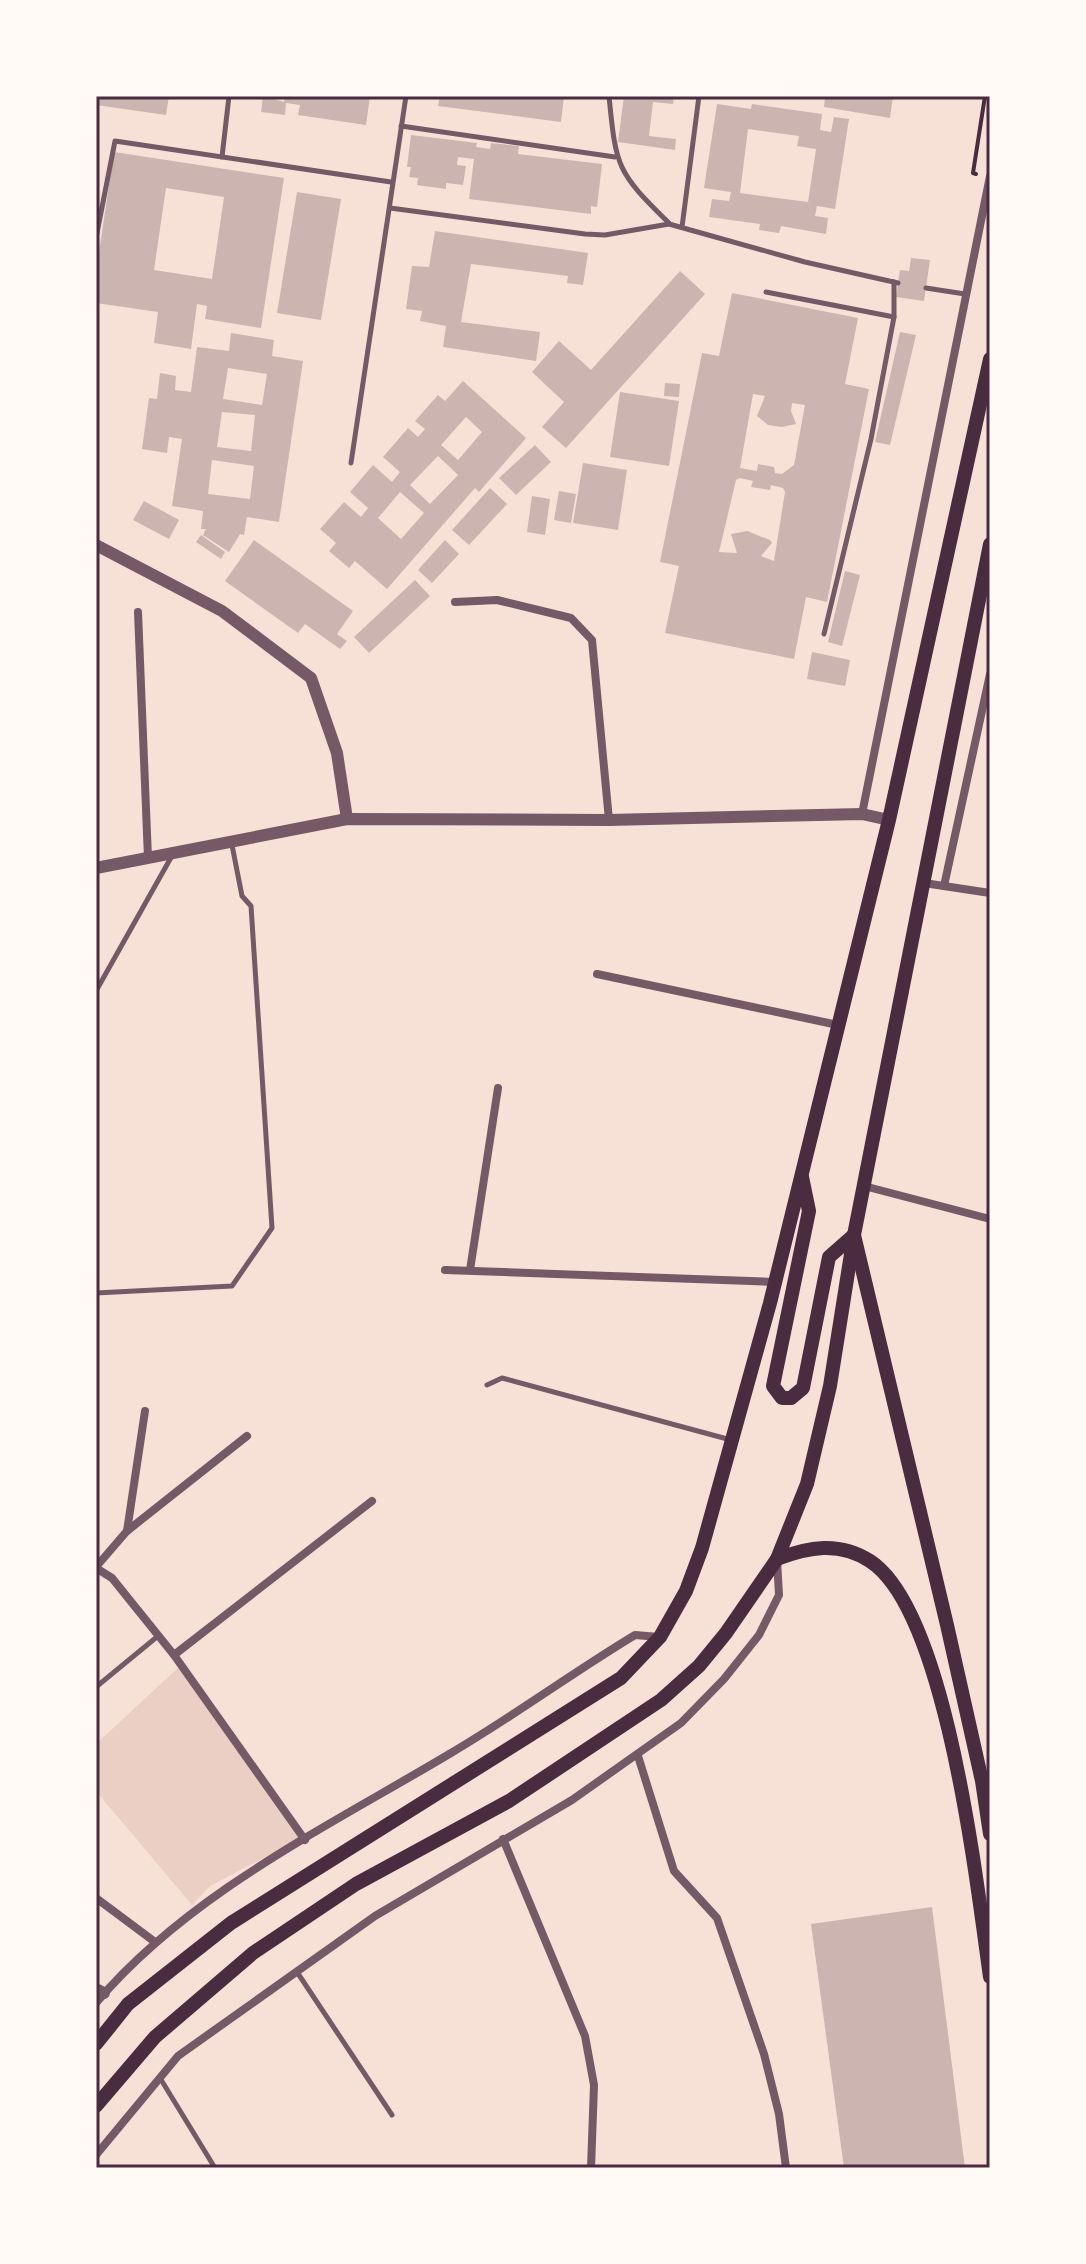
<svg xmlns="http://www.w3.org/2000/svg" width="1086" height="2264" font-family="'Varela Round',sans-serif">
	<rect width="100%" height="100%" fill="#f7e1d7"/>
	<!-- green -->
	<path fill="#ebcfc5" d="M181,1665L301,1838L210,1886L192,1905L96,1791V1744Z"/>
	<!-- building -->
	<g fill="#ccb4b1" fill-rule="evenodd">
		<path d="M96,96H169L166,115L96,105Z"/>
		<path d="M263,96L284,102L285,96H370L366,125L298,115L300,105L286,103L285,115L261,112Z"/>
		<path d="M440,96H564L561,122L438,106Z"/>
		<path d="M624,96H674L673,104L653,102L649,136L676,139L675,150L618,142Z"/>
		<path d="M825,96H893L890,118L824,107Z"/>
		<path d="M717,104L751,109L752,104L822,114L820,130L831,132L834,117L849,119L835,209L817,206L815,216L828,218L826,234L781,226L779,233L759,230L760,224L709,217L712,199L729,201L731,192L704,188ZM748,129L799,136L797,146L816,149L808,202L740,193Z"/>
		<path d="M411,135L477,143L476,147L490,149L491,143L519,146L518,154L602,164L597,207L591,206V214L469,199L474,159L458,157L457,165L466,166L463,185L446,183V189L417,185L418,178L409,177L411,167H407Z"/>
		<path d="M114,152L284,178L261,328L205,319L207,306L197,304L191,349L154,343L158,312L96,303V272ZM166,188L224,197L212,279L154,270Z"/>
		<path d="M297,192L341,199L321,320L277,313Z"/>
		<path d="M435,231L588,253L583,285L567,283L568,276L471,264L461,322L540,332L536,361L443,347L446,326L420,321L422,311L406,309L412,266L429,267Z"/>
		<path d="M911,258L930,260L924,301L896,297L900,270L909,271Z"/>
		<path d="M680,271L705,294L566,448L542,427L564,402L532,372L559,341L591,370Z"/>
		<path d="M732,293L858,318L845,384L869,389L827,602L806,597L794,659L665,633L679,566L660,562L702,353L719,356ZM753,394L765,396L757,416L768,425L782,427L796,424L791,411L792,403L805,405L794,465L782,474L775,473L774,467L758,464L757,471L740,468ZM740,478L753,481L751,487L770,490L771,485L783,488L785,492L774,561L761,556L772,543L770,540L747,531L731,534L737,553L719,552L736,480Z"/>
		<path d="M900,332L916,335L890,445L875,442Z"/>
		<path d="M231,333L274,340L272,356L303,361L279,522L247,517L244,535L240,534L229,552L203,535L206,529H201L203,511L172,506L182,439L169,437L167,453L142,449L149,398L157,399L160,373L176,376L175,390L191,392L197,347L229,351ZM228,368L267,374L262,405L223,399ZM222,412L255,415L251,451L217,447ZM212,460L254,466L250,499L208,494Z"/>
		<path d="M463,381L526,438L479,492L475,488L387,589L355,561L349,568L329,551L336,543L320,529L344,502L361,517L368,508L350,492L373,465L392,482L400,472L383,457L408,428L418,437L425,429L415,421L438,395L445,401ZM466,417L482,432L458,460L441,445ZM438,456L458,475L430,504L410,485ZM400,492L424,513L401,539L378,518Z"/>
		<path d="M665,383L680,384L679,397L664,396Z"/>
		<path d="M620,392L679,401L669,466L610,457Z"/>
		<path d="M535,445L551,462L516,495L499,478Z"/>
		<path d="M583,463L627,470L618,530L573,523Z"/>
		<path d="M490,488L507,504L469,545L452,530Z"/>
		<path d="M559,491L576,494L571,523L554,520Z"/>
		<path d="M532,496L550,499L545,535L527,532Z"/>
		<path d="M144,501L179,520L169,539L133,520Z"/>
		<path d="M201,535L225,552L221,559L196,542Z"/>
		<path d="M254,540L353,611L337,634L347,641L340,649L305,624L298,633L225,581Z"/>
		<path d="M445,540L459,554L432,583L418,570Z"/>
		<path d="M845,571L860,575L842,646L828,642Z"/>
		<path d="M415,580L430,596L369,653L354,637Z"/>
		<path d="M812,652L850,660L845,686L807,679Z"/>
		<path d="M932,1907L965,2168H844L811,1924Z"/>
	</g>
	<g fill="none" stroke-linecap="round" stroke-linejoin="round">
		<!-- path -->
		<g stroke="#4a2c40" stroke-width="4">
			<path d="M988,96H990"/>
			<path d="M976,174L973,173L985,96"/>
		</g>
		<!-- service -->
		<g stroke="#755966" stroke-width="5">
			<path d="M609,96C616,168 617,172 669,223"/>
			<path d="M401,126L615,157"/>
			<path d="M222,157L229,96"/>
			<path d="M390,208L585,234L605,235L669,224L805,262L898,283"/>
			<path d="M682,227L699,96"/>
			<path d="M96,238L115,141L391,182"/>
			<path d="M926,288L965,294"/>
			<path d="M766,292L894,317"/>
			<path d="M351,463L406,96"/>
			<path d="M824,634L871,439L894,317V282"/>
			<path d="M96,991L173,854"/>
			<path d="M96,1293L232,1286L272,1228L251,906L242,896L232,845"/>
			<path d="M487,1385L502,1378L731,1440"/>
			<path d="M96,1687L158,1636"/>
			<path d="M297,1972L392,2115"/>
			<path d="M160,2078L215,2168"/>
		</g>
		<!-- minor -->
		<g stroke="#755966" stroke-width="8">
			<path d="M455,602L497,600L571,618L592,640L609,820"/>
			<path d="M138,612L148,858"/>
			<path d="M862,814L990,176"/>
			<path d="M924,883L990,893"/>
			<path d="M944,886L990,674"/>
			<path d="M597,974L838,1025"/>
			<path d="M864,1186L990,1219"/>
			<path d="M445,1270L775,1282"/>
			<path d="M470,1270L498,1088"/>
			<path d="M127,1531L247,1436"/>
			<path d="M96,1567L127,1531L145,1411"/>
			<path d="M96,1568L112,1578L174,1655L305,1840"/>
			<path d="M174,1655L372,1501"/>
			<path d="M638,1756L674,1871L717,1918L764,2054L779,2114L786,2168"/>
			<path d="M503,1839L585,2036L594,2085L591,2168"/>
			<path d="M96,1898L155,1942"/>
			<path d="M96,2003C189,1893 329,1826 451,1753C514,1716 572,1673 635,1635L659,1637"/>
			<path d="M96,2155L178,2056L375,1916L572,1800L681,1723L724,1679L759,1635L779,1595L777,1560"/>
		</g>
		<!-- tertiary -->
		<g stroke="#755966" stroke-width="12">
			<path d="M96,545L222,611L311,678L337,753L347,819"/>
			<path d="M96,868L347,819L609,820L862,814L889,820"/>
			<path d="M96,1989L104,1993"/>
		</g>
		<!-- secondary -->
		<g stroke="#4a2c40" stroke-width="14">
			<path d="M802,1177L809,1211L773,1386L782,1398H791L803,1388L829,1257L854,1235L947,1625L982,1781L990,1834"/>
			<path d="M777,1559C808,1547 839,1541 870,1561C947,1611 977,1886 990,1977"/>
			<path d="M96,2044L128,2004L231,1923L621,1678L660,1637L686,1591L702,1548L770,1303L889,820L990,359"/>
			<path d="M96,2106L155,2037L253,1953L356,1884L509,1801L661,1700L699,1666L726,1633L777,1559L807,1484L830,1386L854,1235L990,544"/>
		</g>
	</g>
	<!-- border -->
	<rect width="1086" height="2264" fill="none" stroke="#fffaf5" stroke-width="196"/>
	<rect x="98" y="98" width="890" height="2068" fill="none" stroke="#4a2c40" stroke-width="3"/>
</svg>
